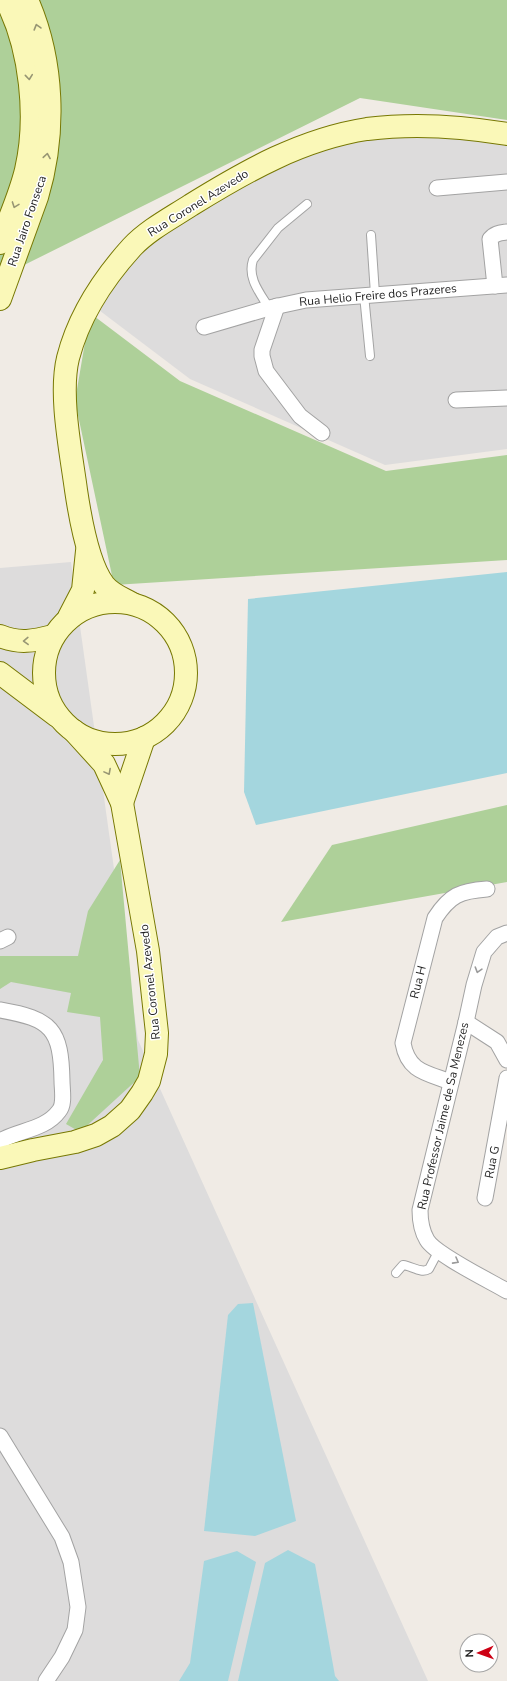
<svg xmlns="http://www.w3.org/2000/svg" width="507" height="1681" font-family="'Nunito Sans',sans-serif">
	<rect width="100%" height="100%" fill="#f0ebe5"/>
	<!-- residential -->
	<g fill="#dddcdc">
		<path d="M440,115L507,127V449L385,465L190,379L87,301L132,244L274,151L365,117Z"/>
		<path d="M71,562L138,1040L428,1681H0V568Z"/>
	</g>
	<!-- forest -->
	<g fill="#aed099">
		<path d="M0,0H507V120L360,98L0,277Z"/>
		<path d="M90,313L180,381L386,471L507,455V560L114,585L75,401Z"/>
		<path d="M507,805V882L281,922L332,845Z"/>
		<path d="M120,860L140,1077L80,1132L66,1124L103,1060L100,1017L67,1012L71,993L11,982L0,989V956H78L88,911Z"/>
	</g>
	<!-- water -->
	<g fill="#a4d6de">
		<path d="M507,572V773L256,825L244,792L248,599Z"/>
		<path d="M253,1303L296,1521L255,1536L204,1531L228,1315L238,1304Z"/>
		<path d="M288,1550L315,1564L335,1676L339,1681H238L265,1563Z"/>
		<path d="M237,1551L256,1562L228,1681H179L190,1663L204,1561Z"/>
	</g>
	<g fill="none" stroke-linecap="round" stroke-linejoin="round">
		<defs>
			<g id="lane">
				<path d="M371,235L375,294"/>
				<path d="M364,295L370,356"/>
				<path d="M269,308C260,293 247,278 253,260L278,228L307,204"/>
				<path d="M396,1273L403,1265C412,1266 421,1274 429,1269L438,1252"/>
			</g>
			<g id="street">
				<path d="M437,188L507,182"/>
				<path d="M495,286L490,239C495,233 500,233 507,232"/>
				<path d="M277,306L262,350V356L266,371L300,416L322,433"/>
				<path d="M204,327L269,308L306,300L507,285"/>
				<path d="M456,400L507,398"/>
				<path d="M507,933L497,937L484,952L474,985L466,1022L420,1210C420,1221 421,1230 427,1240C435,1254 490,1281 507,1291"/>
				<path d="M0,941L8,937"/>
				<path d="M0,1010C52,1019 61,1029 62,1081C62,1090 65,1104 59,1111C45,1130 19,1130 0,1141"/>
				<path d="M466,1022L497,1042L507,1060"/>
				<path d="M451,1082C427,1073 408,1072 403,1043L435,918C450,895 460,891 487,889"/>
				<path d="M485,1198L507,1078"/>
				<path d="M0,1436L62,1537L71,1562L78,1607L75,1630L62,1657L46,1681"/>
			</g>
			<g id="secondary">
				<path d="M0,243C9,219 20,195 26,170C38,118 31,48 6,0"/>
				<path d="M0,299L37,197C56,134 54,61 27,0"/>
				<circle cx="115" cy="673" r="71"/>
				<path d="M131,603C122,598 111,594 104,585C88,564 80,517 76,490C71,452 59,395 68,358C79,315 103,279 132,247C148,230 171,218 191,205C246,171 302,139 367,129C414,123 460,126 507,134"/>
				<path d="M69,617L83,590L87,551"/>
				<path d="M0,636C19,644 34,641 53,636"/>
				<path d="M0,673L57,716"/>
				<path d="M122,803L144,738"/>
				<path d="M0,1158L33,1150L75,1142L96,1135L112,1126L130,1110L142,1093L149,1081L156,1054L157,1033L148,951L122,803L104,764L74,731"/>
			</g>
		</defs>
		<!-- lane casing -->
		<use href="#lane" stroke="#a3a3a3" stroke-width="10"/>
		<!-- street casing -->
		<use href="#street" stroke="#a3a3a3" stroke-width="17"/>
		<!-- secondary casing -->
		<use href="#secondary" stroke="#777803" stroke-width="24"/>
		<!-- lane -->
		<use href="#lane" stroke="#fff" stroke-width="8"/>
		<!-- street -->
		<use href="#street" stroke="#fff" stroke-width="15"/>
		<!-- secondary -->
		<use href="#secondary" stroke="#faf8b8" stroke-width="22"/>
	</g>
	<!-- one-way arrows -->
	<defs><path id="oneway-chevron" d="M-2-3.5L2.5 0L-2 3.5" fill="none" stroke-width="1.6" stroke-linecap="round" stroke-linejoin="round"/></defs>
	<g stroke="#979673">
		<use href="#oneway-chevron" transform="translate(37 27) rotate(-106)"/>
		<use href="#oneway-chevron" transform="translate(29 77) rotate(84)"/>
		<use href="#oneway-chevron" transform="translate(47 156) rotate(-81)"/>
		<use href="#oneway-chevron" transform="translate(15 205) rotate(110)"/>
		<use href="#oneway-chevron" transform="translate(26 641) rotate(178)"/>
		<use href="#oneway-chevron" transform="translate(108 772) rotate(62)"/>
	</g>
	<g stroke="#9a9a9a">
		<use href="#oneway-chevron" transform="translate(478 970) rotate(107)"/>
		<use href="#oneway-chevron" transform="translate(456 1261) rotate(29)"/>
	</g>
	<g text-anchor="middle" stroke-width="3" stroke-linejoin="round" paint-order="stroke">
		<!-- street labels -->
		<g font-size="12" fill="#1f1f1f" stroke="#fff">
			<text transform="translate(198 203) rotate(-32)" y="4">Rua Coronel Azevedo</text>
			<text transform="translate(27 221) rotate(-71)" y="4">Rua Jairo Fonseca</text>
			<text transform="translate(378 295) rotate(-5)" y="4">Rua Helio Freire dos Prazeres</text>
			<text transform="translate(150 982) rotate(-96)" y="4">Rua Coronel Azevedo</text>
			<text transform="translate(418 982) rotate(-76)" y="4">Rua H</text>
			<text transform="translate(443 1116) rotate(-77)" y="4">Rua Professor Jaime de Sa Menezes</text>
			<text transform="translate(492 1162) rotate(-79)" y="4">Rua G</text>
		</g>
	</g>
	<!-- north arrow -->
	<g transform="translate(479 1653) rotate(268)"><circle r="19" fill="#ffffff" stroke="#a5a5a5"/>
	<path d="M0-3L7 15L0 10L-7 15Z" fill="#cd0014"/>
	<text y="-6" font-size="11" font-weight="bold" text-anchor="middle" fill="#1f1f1f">N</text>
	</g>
</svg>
